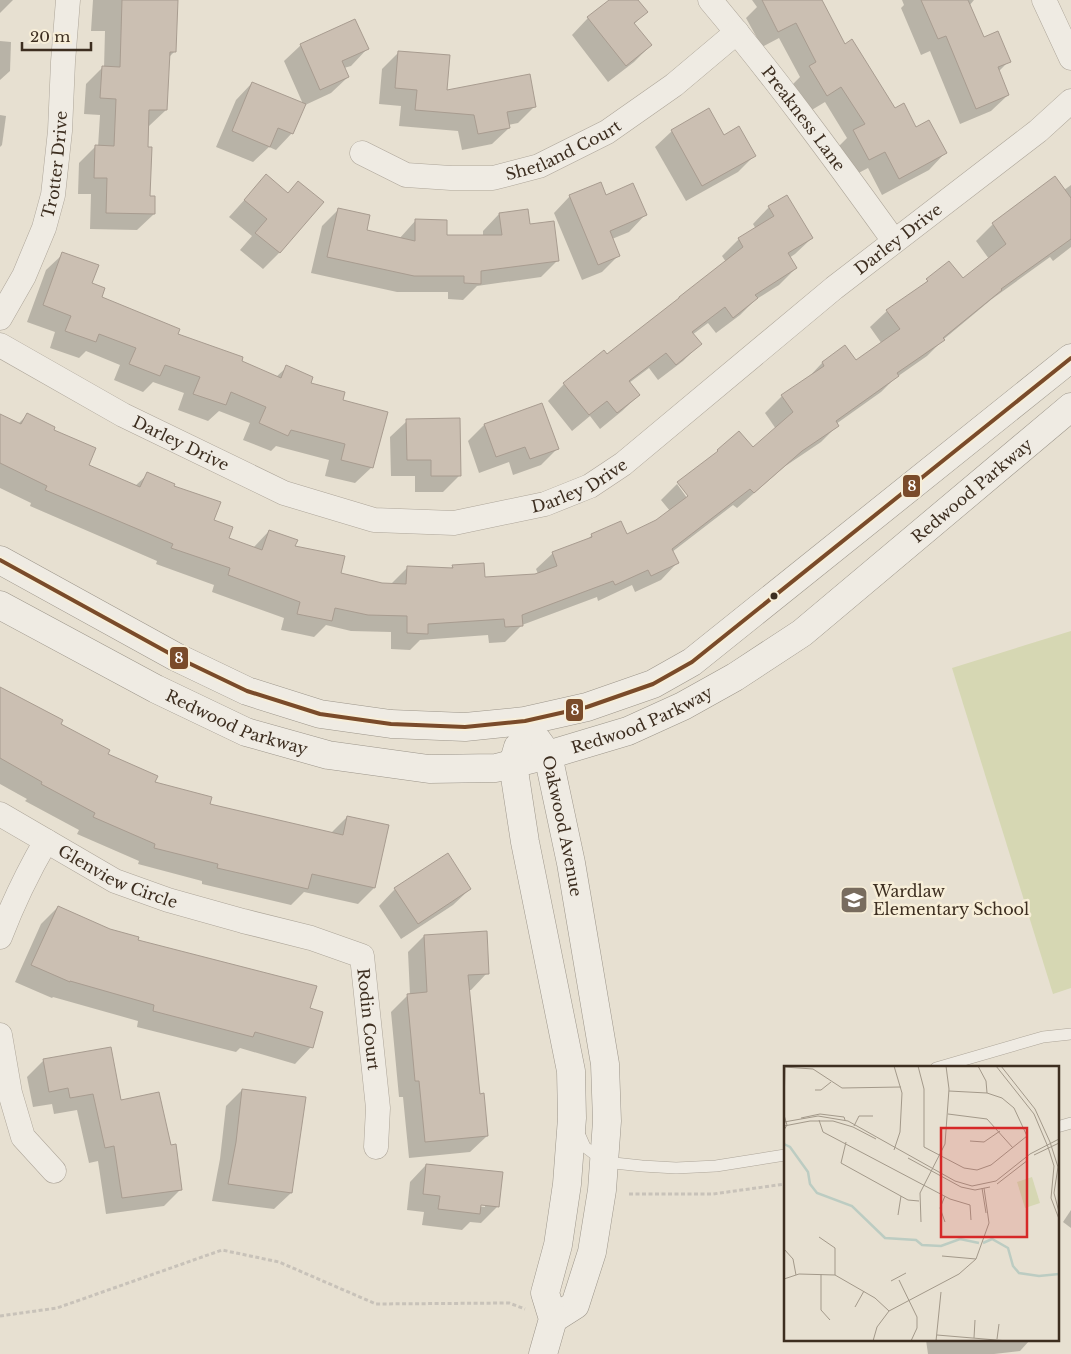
<svg xmlns="http://www.w3.org/2000/svg" width="1071" height="1354" font-family="'Libre Baskerville',serif">
	<rect width="100%" height="100%" fill="#e7e0d1"/>
	<!-- green -->
	<path fill="#d6d7b3" d="M1071,631V988L1053,994L952,668Z"/>
	<!-- shadow -->
	<g fill="#0003" fill-rule="evenodd">
		<path d="M0,0H13L0,13Z"/>
		<path d="M93,0H162L175,51L168,58L166,110L149,126H147L149,197L154,214L137,230L90,229L91,194H78L79,163L95,147H98L100,115L84,114L86,84L102,68H104L105,31H91Z"/>
		<path d="M611,0H637L646,12L634,24L651,45L634,62L608,82L572,35L588,18Z"/>
		<path d="M752,0H821L845,45L895,109L945,153L929,170L882,195L868,168L853,176L838,147L847,138L825,102L810,111L793,84L800,77L779,38L762,47L746,18L757,7Z"/>
		<path d="M902,0H974L969,6L983,39L1009,61L998,72L1008,95L991,111L960,124L930,51L921,55L901,8L904,5Z"/>
		<path d="M0,41L11,42L10,71L0,80Z"/>
		<path d="M301,45L367,49L351,66L344,68L348,77L331,93L303,106L292,133L276,150L269,147L253,162L216,147L236,100L252,83L303,104L284,61Z"/>
		<path d="M399,52L446,92L535,106L518,123L508,125L509,128L492,144L462,150L458,131L399,126L401,106L379,104L382,69Z"/>
		<path d="M0,115L6,116L2,145L0,147Z"/>
		<path d="M672,131L754,156L738,172L686,201L655,147Z"/>
		<path d="M266,176L287,194L298,182L322,202L279,253L263,269L240,250L252,236L229,217Z"/>
		<path d="M1054,178L1064,190L1071,185V247L1053,261L1050,257L992,299L944,339L927,356L894,379L881,392L836,424L837,426L821,442L784,467L737,508L733,505L672,552L677,563L661,580L635,592L632,585L598,601L597,597L522,625L505,642L489,643L488,635L420,640L410,650L391,649V632L351,631L326,625L314,637L281,630L284,618L212,592L214,585L156,564L157,561L30,506L31,503L0,488V415L18,424L27,415L52,431L88,465L135,486L148,474L172,487L213,521L228,538L253,548L269,531L339,574L382,584H391L407,568L450,569L453,566L484,579L538,574L536,569L553,553L587,540L592,535L626,536L657,521L670,511L661,500L677,484L690,502L692,500L680,484H678L709,460L738,433L753,449L776,429L765,413L782,396L806,380L822,363L844,347L856,362L882,344L870,327L887,311L918,289L949,262L963,279L989,259L976,241L993,224Z"/>
		<path d="M570,196H605L645,215L629,232L612,239L619,255L602,272L582,280L554,213Z"/>
		<path d="M769,207L812,238L795,254L789,258L796,268L779,285L755,300L740,315L716,333L708,323L692,335L700,344L683,361L658,380L649,368L629,383L639,395L622,411L600,429L590,416L572,431L548,401L564,384L607,356L726,262L722,256L739,239L756,229L753,224Z"/>
		<path d="M339,209L366,231L399,239L416,220L446,236H483V231L499,214L529,225L558,260L541,277L477,286L463,300L448,299V292H397L311,273L322,226Z"/>
		<path d="M63,254L91,284L100,297L176,335L276,377L287,367L309,384L342,401L372,467L355,483L325,476L329,460L276,446L271,451L243,440L250,423L219,411L208,421L178,410L184,393L153,382L143,392L114,380L120,365L86,351L79,358L50,348L55,332L27,322L46,270Z"/>
		<path d="M541,404L557,449L541,465L513,475L509,462L479,473L468,441L484,425Z"/>
		<path d="M407,421L460,475L443,492H415V476H391L390,437Z"/>
		<path d="M0,688L62,720L59,724L153,783L208,804L331,833L347,817L374,888L358,904L304,892L291,905L202,884V881L138,864L139,861L77,834L79,830L25,801L27,799L0,784Z"/>
		<path d="M395,889H470L453,905L401,939L379,906Z"/>
		<path d="M58,907L136,941L309,1009L311,1047L295,1064L240,1048L236,1052L137,1027L138,1021L53,997L52,998L15,982L41,924Z"/>
		<path d="M424,936L487,973L471,990H468L479,1095L487,1136L470,1152L409,1158L403,1097H399L391,1012L408,995H410L408,952Z"/>
		<path d="M44,1060L120,1102L181,1189L164,1206L106,1214L98,1161L89,1163L77,1110L54,1114L52,1104L33,1107L27,1077Z"/>
		<path d="M242,1090L304,1098L291,1193L274,1209L212,1201L220,1159L226,1106Z"/>
		<path d="M426,1165L498,1206L481,1223L470,1222L462,1230L422,1225L424,1212L407,1210L410,1182ZM485,1204V1207L474,1206Z"/>
		<path d="M1071,1210V1228L1063,1222Z"/>
		<path d="M926,1340H1030L1020,1351L994,1354H928Z"/>
	</g>
	<!-- building -->
	<g fill="#cbbfb2" stroke="#a89c90">
		<path d="M122,0H178L176,52H170L167,110H149L148,147H152L150,196H155V214L106,213L107,178H94L95,145L114,146L116,99L100,98L102,66L120,67Z"/>
		<path d="M609,0H638L648,12L634,23L652,45L626,66L587,17Z"/>
		<path d="M762,0H822L845,44L852,39L895,108L904,103L916,127L929,120L947,153L899,179L885,152L869,160L853,130L865,124L841,87L827,96L809,66L816,62L796,23L778,32Z"/>
		<path d="M921,0H968L984,37L998,31L1011,62L998,67L1009,95L976,109L946,36L938,39Z"/>
		<path d="M355,19L369,49L342,61L349,77L320,90L300,44Z"/>
		<path d="M398,51L450,55L447,90L530,74L536,107L507,112L510,128L478,134L474,115L415,110L417,90L395,88Z"/>
		<path d="M252,82L306,104L293,134L278,128L270,147L232,131Z"/>
		<path d="M709,108L724,135L739,126L756,156L702,186L671,130Z"/>
		<path d="M266,174L288,193L298,181L324,202L280,253L255,233L267,219L244,200Z"/>
		<path d="M1055,176L1071,198V239L1001,289L1002,290L943,338L945,340L897,373L899,376L836,421L839,426L802,451L754,493L750,489L672,549L679,563L651,576L648,570L615,585L613,581L522,615L523,626L505,627L504,619L428,624V634L407,633V616L368,615L335,608L332,621L297,614L300,602L228,575L230,568L171,548L173,544L45,490L47,486L0,463V414L21,424L27,413L55,427L54,430L96,448L89,465L140,487L147,472L175,484L174,486L221,502L214,520L233,527L229,538L262,550L269,530L298,540L295,546L345,556L341,573L382,583L406,584L407,566L453,568L452,565L484,563L485,577L535,574L557,566L552,552L592,537L591,534L621,521L627,534L656,520L688,496L677,482L718,451L717,450L739,431L753,447L793,412L781,395L824,366L822,362L845,345L856,360L900,329L886,310L928,281L926,279L949,261L963,278L1006,244L992,223Z"/>
		<path d="M601,182L606,195L633,183L647,215L610,231L620,256L598,265L569,195Z"/>
		<path d="M787,195L813,238L788,253L797,268L755,295L758,298L733,318L725,307L692,332L702,344L676,365L666,353L629,381L640,395L617,413L607,401L589,415L563,383L604,350L607,354L679,298V297L743,247L738,238L774,216L768,206Z"/>
		<path d="M338,208L370,215L367,230L415,241V219L447,220V235H502L499,213L528,209L530,224L554,221L559,261L481,271V284L464,283V276H414L327,257Z"/>
		<path d="M62,252L99,265L92,283L105,288L102,297L180,329L178,334L243,357L242,361L281,378L286,365L313,377L311,383L345,392L343,400L388,412L373,468L341,460L345,444L291,430L288,436L259,423L266,407L231,392L226,405L193,394L200,377L165,365L160,376L129,364L136,348L99,334L96,342L65,331L71,316L43,305Z"/>
		<path d="M542,403L559,449L530,459L525,447L496,457L484,424Z"/>
		<path d="M460,418L461,476H431V460H407L406,419Z"/>
		<path d="M0,687L63,720L61,724L110,750L108,754L158,776L155,782L212,797L210,804L343,835L347,816L389,825L375,888L312,874L308,889L217,868L218,864L154,848L155,844L93,817L95,813L41,784L42,782L0,758Z"/>
		<path d="M448,853L471,889L418,924L394,888Z"/>
		<path d="M58,906L110,929L139,937L138,940L317,986L310,1008L323,1012L313,1048L255,1032L253,1037L153,1011L154,1005L70,981V982L31,965Z"/>
		<path d="M487,931L489,974L468,975L480,1094L484,1093L488,1136L425,1142L419,1081H415L407,994L427,992L424,935Z"/>
		<path d="M111,1047L121,1100L159,1092L171,1145L176,1144L182,1190L122,1198L114,1146L105,1148L93,1094L70,1098L68,1088L49,1092L43,1059Z"/>
		<path d="M242,1089L306,1097L292,1193L228,1184L236,1142Z"/>
		<path d="M426,1164L503,1172L499,1207L481,1205L480,1214L438,1209L440,1196L423,1194Z"/>
	</g>
	<g fill="none" stroke-linecap="round" stroke-linejoin="round">
		<defs>
			<g id="service">
				<path d="M936,1068L1043,1037L1071,1034"/>
				<path d="M1057,1127L1071,1123"/>
				<path d="M578,1131L585,1147L605,1162L642,1166L676,1168L716,1166L785,1155"/>
			</g>
			<g id="minor">
				<path id="s1" d="M710,0C775,77 835,159 894,241"/>
				<path d="M1044,0L1071,58"/>
				<path id="s2" d="M362,153L406,175L451,178H493L539,166L607,132L674,85L737,32"/>
				<path id="s3" d="M0,318L24,276L44,228L53,195L60,131L63,62L68,0"/>
				<path id="s4" d="M0,345L123,415L284,493L374,520L454,523L545,504L590,486L623,464L834,288L1038,131L1071,101"/>
				<path id="s5" d="M0,814L115,881L168,900L243,921L311,938L362,956L378,1108L376,1147"/>
				<path d="M0,937C13,903 28,872 46,841"/>
				<path d="M0,1035L10,1093L23,1137L54,1171"/>
			</g>
			<g id="secondary">
				<path d="M0,560L176,657L247,691L320,714L391,724L465,727L525,721L587,707L653,684L692,662L1071,358"/>
				<path id="s6" d="M0,605L156,689L246,732L328,755L429,769L496,768L548,755L628,731L683,706L735,677L802,633L1071,407"/>
				<path id="s7" d="M537,740L548,755L571,863L605,1064L607,1121L602,1190L592,1252L575,1305L553,1319"/>
				<path d="M518,747L513,764L525,842L571,1071L572,1118L567,1184L558,1245L545,1293L553,1319L543,1354"/>
			</g>
		</defs>
		<!-- service casing -->
		<use href="#service" stroke="#ada599" stroke-width="12"/>
		<!-- minor casing -->
		<use href="#minor" stroke="#ada599" stroke-width="25"/>
		<!-- secondary casing -->
		<use href="#secondary" stroke="#9c958a" stroke-width="29"/>
		<!-- path -->
		<g stroke="#c8c2b9" stroke-width="3" stroke-dasharray="4 2.5" stroke-linecap="butt">
			<path d="M629,1194H713L785,1184"/>
			<path d="M0,1316L57,1308L222,1250L279,1262L376,1304L509,1303L525,1309"/>
		</g>
		<!-- service -->
		<use href="#service" stroke="#efebe3" stroke-width="11"/>
		<!-- minor -->
		<use href="#minor" stroke="#efebe3" stroke-width="24"/>
		<!-- secondary -->
		<use href="#secondary" stroke="#efebe3" stroke-width="28"/>
		<defs>
			<path id="bus-1" d="M0,560L176,657L247,691L320,714L391,724L465,727L525,721L587,707L653,684L692,662L1071,358"/>
		</defs>
		<!-- bus-1 casing -->
		<use href="#bus-1" stroke="#f7eed8" stroke-width="8"/>
		<!-- bus-1 -->
		<use href="#bus-1" stroke="#7a4b2a" stroke-width="4"/>
	</g>
	<!-- icons -->
	<defs>
		<symbol id="school-square" viewBox="-11 -11 22 22"><rect x="-9" y="-9" width="18" height="18" rx="4" fill="#786c5e" stroke="#f7eed8"/><path d="M0-5L7-2L0 1L-7-2ZM-4 1L0 2.5L4 1V4Q0 6-4 4Z" fill="#fff"/></symbol>
	</defs>
	<g fill-rule="evenodd">
		<use href="#school-square" x="838" y="884" width="32" height="32"/>
	</g>
	<!-- markers -->
	<circle fill="#3d2e20" stroke="#f7eed8" stroke-width="2" cx="774" cy="596" r="4.5"/>
	<g text-anchor="middle" stroke-width="5" stroke-linejoin="round" paint-order="stroke">
		<!-- street labels -->
		<g font-size="16" fill="#3d2e20" stroke="#f7eed8">
			<text dy="6" stroke="none"><textPath href="#s1" startOffset="151">Preakness Lane</textPath></text>
			<text dy="6" stroke="none"><textPath href="#s2" startOffset="212">Shetland Court</textPath></text>
			<text dy="6" stroke="none"><textPath href="#s3" startOffset="165">Trotter Drive</textPath></text>
			<text dy="6" stroke="none"><textPath href="#s4" startOffset="1031">Darley Drive</textPath></text>
			<text dy="6" stroke="none"><textPath href="#s4" startOffset="206">Darley Drive</textPath></text>
			<text dy="6" stroke="none"><textPath href="#s4" startOffset="626">Darley Drive</textPath></text>
			<text dy="6" stroke="none"><textPath href="#s6" startOffset="1090">Redwood Parkway</textPath></text>
			<text dy="6" stroke="none"><textPath href="#s6" startOffset="685">Redwood Parkway</textPath></text>
			<text dy="6" stroke="none"><textPath href="#s6" startOffset="265">Redwood Parkway</textPath></text>
			<text dy="6" stroke="none"><textPath href="#s7" startOffset="91">Oakwood Avenue</textPath></text>
			<text dy="6" stroke="none"><textPath href="#s5" startOffset="134">Glenview Circle</textPath></text>
			<text dy="6" stroke="none"><textPath href="#s5" startOffset="455">Rodin Court</textPath></text>
		</g>
		<!-- poi labels -->
		<g font-size="16" fill="#3d2e20" stroke="#f7eed8" text-anchor="start">
			<text x="873" y="897">Wardlaw<tspan x="873" dy="18">Elementary School</tspan></text>
		</g>
	</g>
	<!-- overview -->
	<g transform="translate(784 1066)">
		<rect width="275" height="275" fill="#e7e0d1"/>
		<path d="M248,111L256,137L241,142L233,116Z" fill="#d6d7b3"/>
		<path fill="none" stroke="#bcccc2" stroke-width="2.5" d="M0,78L6,81L24,106L26,118L33,127L68,140L101,172L132,174L138,179L157,180L176,173L195,177M199,177L208,173L224,182L229,200L235,207L255,210L275,208"/>
		<path fill="none" stroke="#a3998a" stroke-width="1" d="M71,0H87M134,0L140,23V81L180,102L193,104L207,99L243,70L230,42L218,32L203,27L165,25M194,0L202,15L203,27M212,0L250,48L264,81L270,100L267,132L275,153M217,0L251,43L266,76L274,101L270,127L275,146M0,1L29,3L58,22L117,21M31,24H37L47,16M0,40L1,1M164,48L203,53L229,82M0,49L3,59L0,64M17,52L36,48L60,51L61,54M35,54L39,66L166,133L186,139L187,154M0,56L34,50L64,55L171,115L188,120L212,115L246,88L275,73M0,60L26,55H49L69,61L92,73M70,60L75,50H89M186,75L200,76L216,65M62,76L57,97L124,134L135,135M110,84L116,66L118,27L110,0M250,89L275,77M124,92L177,121L191,124L206,121M213,118L244,94M198,122L202,147M161,130L156,142L161,156M114,149L117,130M137,156L136,127L161,78L165,23L162,0M35,171L51,182V209M0,183L9,193L12,209M158,190L192,193M37,208V244L46,254M0,213L15,208L51,209L91,232L105,245M115,214L133,251V262L127,275M107,215L122,207M71,241L80,225M153,269L224,275M190,272L191,254M213,273L215,258M89,275L93,261L105,245L175,208L192,193L205,157L200,122M152,275L157,226"/>
		<path fill="#d62828" fill-opacity="0.15" stroke="#d62828" stroke-width="2.5" d="M157,62H243V171H157Z"/>
		<rect width="275" height="275" fill="none" stroke="#3d2e20" stroke-width="2.5"/>
	</g>
	<g stroke="#f7eed8" stroke-width="2">
		<rect x="902" y="474" width="19" height="24" rx="5" fill="#7a4b2a"/>
		<rect x="169" y="646" width="20" height="24" rx="5" fill="#7a4b2a"/>
		<rect x="565" y="698" width="19" height="24" rx="5" fill="#7a4b2a"/>
	</g>
	<g font-size="14" text-anchor="middle" font-weight="bold" fill="#fff">
		<text x="912" y="491">8</text>
		<text x="179" y="663">8</text>
		<text x="575" y="715">8</text>
	</g>
	<!-- scale -->
	<path d="M22 42v8h69v-8" fill="none" stroke="#3d2e20" stroke-width="2.5"/>
	<text x="30" y="42" font-size="15" fill="#3d2e20" stroke="#f7eed8" stroke-width="4" paint-order="stroke">20 m</text>
</svg>
